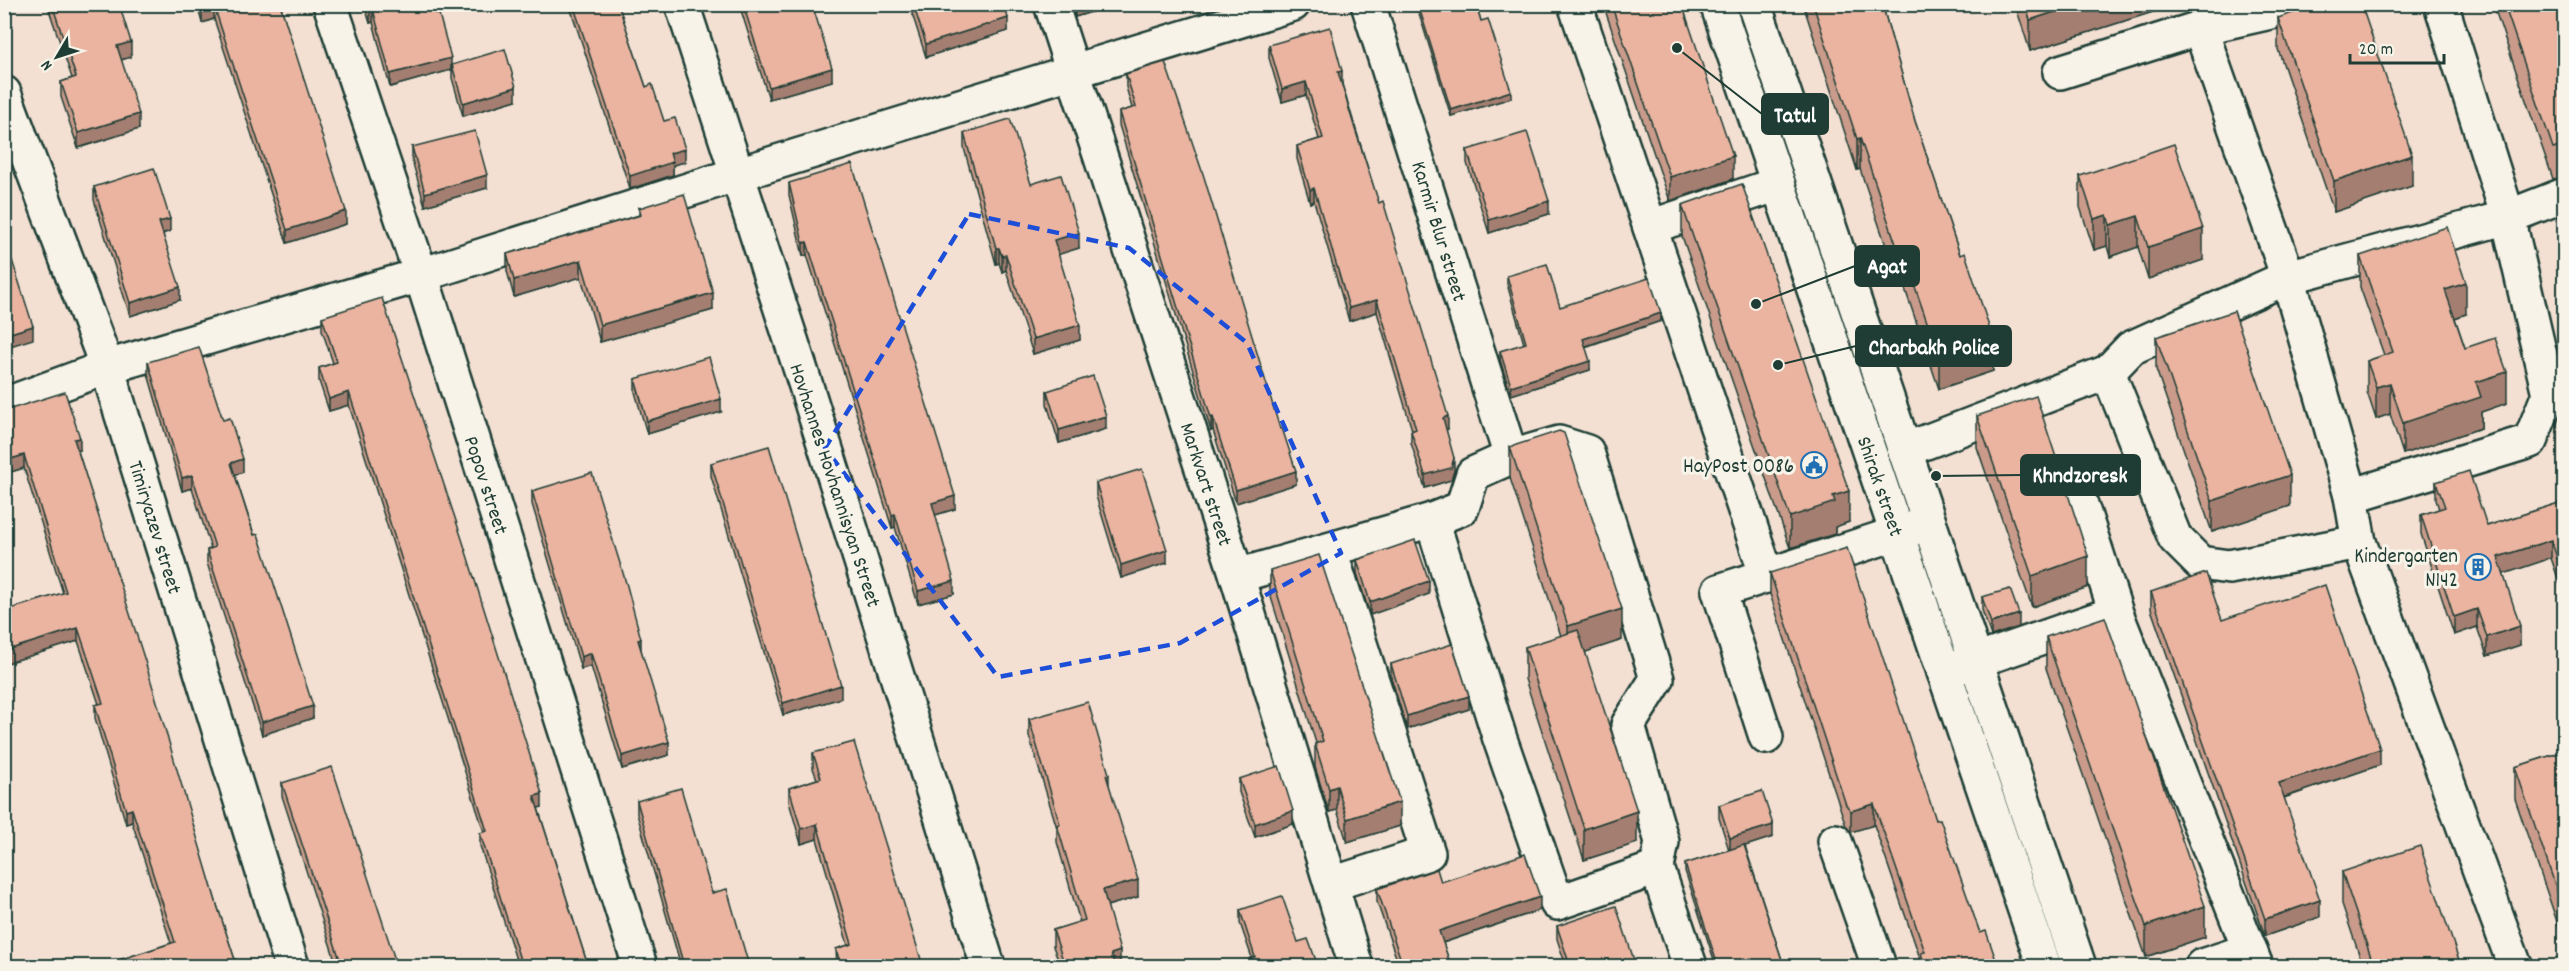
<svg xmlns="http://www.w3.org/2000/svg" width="2569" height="971" font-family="Dekko,sans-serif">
	<rect width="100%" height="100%" fill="#f3e0d3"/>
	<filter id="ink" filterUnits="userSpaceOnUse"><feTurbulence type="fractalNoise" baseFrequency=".0167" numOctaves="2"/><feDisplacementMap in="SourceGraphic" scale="12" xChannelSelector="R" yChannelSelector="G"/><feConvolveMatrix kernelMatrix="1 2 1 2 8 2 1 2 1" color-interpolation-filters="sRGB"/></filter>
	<g filter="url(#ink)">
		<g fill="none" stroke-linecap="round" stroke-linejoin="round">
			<defs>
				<g id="minor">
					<path d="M330,4L421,275L640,966"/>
					<path d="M682,4L806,386L988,966"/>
					<path d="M1051,4L1237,576L1356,966"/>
					<path d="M1368,4L1511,457"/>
					<path d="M1575,4L1767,576"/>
					<path d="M2200,28L2288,277L2351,496L2359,542L2515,966"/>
					<path d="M2060,72L2200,28L2306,4"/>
					<path d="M4,93L107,367L292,966"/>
					<path d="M1650,227L1778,184"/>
					<path d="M2108,372L2175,538L2200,563L2229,567L2359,542"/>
					<path d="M4,405L107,367L421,275L735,175L1293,4"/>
					<path d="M1905,450L2108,372L2131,348L2288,277L2508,217L2564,195"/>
					<path d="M2074,483L2116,613L2256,966"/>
					<path d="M2351,496L2530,441L2549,394L2508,217L2441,4"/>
					<path d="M1432,520L1500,739L1557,903L1657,868"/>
					<path d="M1330,551L1428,853L1332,884"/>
					<path d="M1237,576L1432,520L1462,508L1473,474L1511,457L1559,443L1587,452L1657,679L1628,725L1662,842L1657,868L1690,966"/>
					<path d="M1944,672L2106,616"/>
					<path d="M1766,737L1719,591L1923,525"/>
					<path d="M1835,841L1879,966"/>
					<path d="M2202,966L2250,950"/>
				</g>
				<g id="highway">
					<path d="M1717,4L2044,966"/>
					<path d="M1754,4L2079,966"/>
				</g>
			</defs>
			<!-- minor casing -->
			<use href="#minor" stroke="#1f3d34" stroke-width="38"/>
			<!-- highway casing -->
			<use href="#highway" stroke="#1f3d34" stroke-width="38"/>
			<!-- minor -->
			<use href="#minor" stroke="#f7f3e8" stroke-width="33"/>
			<!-- highway -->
			<use href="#highway" stroke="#f7f3e8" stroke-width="33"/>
		</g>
		<!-- wall -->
		<g fill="#ca9b8a" stroke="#1f3d34" stroke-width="1.5">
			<path d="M47,4H119L131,57L121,60L139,129L78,148L61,97V82L72,78Z"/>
			<path d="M197,4H280L346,224L287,243L214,19L202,23Z"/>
			<path d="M364,4H433L451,70L390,87L373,22L370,23Z"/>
			<path d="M569,4H618L646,87L685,162L673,165V175L630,189Z"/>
			<path d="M739,4H812L832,81L769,99Z"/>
			<path d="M909,4H1004L1008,31L926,57Z"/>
			<path d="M1071,4H1098V10L1075,17Z"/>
			<path d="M1416,4H1476L1481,21L1511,98L1451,116Z"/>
			<path d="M1603,4H1682L1733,179L1670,201Z"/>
			<path d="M1803,4H1882L1915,121L1960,255L1993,371L1939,389L1901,277L1897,278L1860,169L1857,170Z"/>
			<path d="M2015,4H2178L2030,51Z"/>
			<path d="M2493,4H2565V177L2553,179Z"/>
			<path d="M2278,18L2412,186L2334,212L2278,49Z"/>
			<path d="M1269,45L1342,83V84L1448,429L1446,430L1454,471L1451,480L1425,488L1411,443V431L1412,430L1377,312L1349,321L1314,201L1310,203L1297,159V146L1319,139L1306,95L1282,102L1269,58Z"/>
			<path d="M452,65L516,100L463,116L452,78Z"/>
			<path d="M1126,74L1296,484L1236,503L1213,430L1211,431L1119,125V112L1132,108L1126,87Z"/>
			<path d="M964,133L1031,184L1079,248L1058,254L1080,340L1033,354L1006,270L1002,272L999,263L996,264L964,148Z"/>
			<path d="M412,147L487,188L425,206L412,160Z"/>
			<path d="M1467,150L1549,214L1489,233L1467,163Z"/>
			<path d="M2080,176L2203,260L2148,279L2138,247L2110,257L2107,246L2094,250L2080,207Z"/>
			<path d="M789,183L955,509L935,515L954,594L918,604L895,527L892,528L807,255L803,256L789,195Z"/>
			<path d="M94,187L170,231L163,234L180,300L130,316L94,200Z"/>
			<path d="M1682,205L1849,522L1835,527V534L1790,548L1682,236Z"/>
			<path d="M639,208L713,310L600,342L581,277L514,297L507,271V254L639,215Z"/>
			<path d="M2360,256L2466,314L2455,318L2465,348L2507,403L2481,412V428L2403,454L2390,414L2376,419L2367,392V361L2384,355L2360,287Z"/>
			<path d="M1507,276L1560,307L1661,321L1585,347L1590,370L1511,395L1500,360V351L1524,344L1507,284Z"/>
			<path d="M322,317L542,807L538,808L588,966H518L480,846V833L484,832L349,405L329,411L319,381V368L333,363L322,330Z"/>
			<path d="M2156,337L2290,506L2212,532L2156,369Z"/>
			<path d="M148,362L223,420L243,472L235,475L313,718L262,735L207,563V550L211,549L192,488L182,491L148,374Z"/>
			<path d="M635,379L721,412L647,434L635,392Z"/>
			<path d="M1047,391L1106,429L1059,443L1047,404Z"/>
			<path d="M4,411L80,450L78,451L217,905L237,966H119V960L171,943L132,822L126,824L95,718V705L99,704L78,641L4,664V611L63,593L24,468L4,474Z"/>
			<path d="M1977,416L2088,587L2032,607L1977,447Z"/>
			<path d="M1510,447L1622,640L1585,652L1637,843L1584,860L1525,679V647L1561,636L1510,478Z"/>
			<path d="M711,463L841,698L783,715L711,476Z"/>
			<path d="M2436,482L2487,526L2565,501V599L2551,558L2503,574L2520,645L2487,656L2477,627L2454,635L2421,534V515L2439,509L2436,500Z"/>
			<path d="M1096,483L1167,563L1121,578L1096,496Z"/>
			<path d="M532,491L641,650L669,755L622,769L591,666L581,669L532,504Z"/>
			<path d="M1357,560L1429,594L1370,615L1357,573Z"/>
			<path d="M1270,570L1400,826L1347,842L1337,810L1329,812L1315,767V744L1316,743L1270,594Z"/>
			<path d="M1770,573L1936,820L1980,933L1998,966H1921V961L1874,825L1851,832L1846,826L1770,594Z"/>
			<path d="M2151,592L2222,620L2380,765L2284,798L2320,917L2265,936L2151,609Z"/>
			<path d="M1982,597L2019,627L1991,636L1982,610Z"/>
			<path d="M2046,637L2205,937L2146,957L2046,668Z"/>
			<path d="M1391,664L1469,709L1407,729L1391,677Z"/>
			<path d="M1029,719L1109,786L1138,897L1107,906L1120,966H1060L1053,946V930L1080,922L1057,842V828L1029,736Z"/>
			<path d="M2565,751V945L2515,799V767Z"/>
			<path d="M813,753L923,966H837L836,949L848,945L817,839L801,844L789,802V788L817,779L813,768Z"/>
			<path d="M1239,779L1293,824L1255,837L1239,792Z"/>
			<path d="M282,783L397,966H337L282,796Z"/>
			<path d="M637,801L712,893L749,966H681L637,814Z"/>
			<path d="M1719,805L1773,837L1745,846L1784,966H1716L1685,871V864L1729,850L1719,818Z"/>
			<path d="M2342,872L2461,966H2363L2342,904Z"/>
			<path d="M1377,889L1540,910L1443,943L1451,966H1399L1377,902Z"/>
			<path d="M1240,910L1298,942L1318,966H1250V958H1252L1240,923Z"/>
			<path d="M1557,926L1636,966H1566L1557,939Z"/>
		</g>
		<!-- shaded-wall -->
		<g fill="#a47e71" stroke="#1f3d34" stroke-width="1.5">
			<path d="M1098,4V10L1075,17V5Z"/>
			<path d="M2079,4H2178L2030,51V20Z"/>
			<path d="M214,6V19L202,23V10Z"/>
			<path d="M373,9V22L370,23V10Z"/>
			<path d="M1008,18V31L926,57V44Z"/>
			<path d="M131,42V57L117,61V46Z"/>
			<path d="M451,58V70L390,87V74Z"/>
			<path d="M832,68V81L769,99V87Z"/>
			<path d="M1342,71V83L1338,85V72Z"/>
			<path d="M1306,82V95L1282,102V89Z"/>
			<path d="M516,87V100L463,116V103Z"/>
			<path d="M1511,91V98L1451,116V110Z"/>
			<path d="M139,114V129L78,148V133Z"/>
			<path d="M1860,138V169L1857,170V139Z"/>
			<path d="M685,149V162L673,165V175L630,189V176L670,153Z"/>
			<path d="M2412,155V186L2334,212V181Z"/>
			<path d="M1733,156V179L1670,201V177Z"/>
			<path d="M487,175V188L425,206V193Z"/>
			<path d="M1314,188V201L1310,203V190Z"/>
			<path d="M1549,201V214L1489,233V220Z"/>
			<path d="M346,211V224L287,243V230Z"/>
			<path d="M2107,215V246L2094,250V219Z"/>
			<path d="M2138,216V247L2110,257V225Z"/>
			<path d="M170,219V231L159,235V222Z"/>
			<path d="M2203,229V260L2148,279V247Z"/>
			<path d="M1079,233V248L1054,256V240Z"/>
			<path d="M807,242V255L803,256V243Z"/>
			<path d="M1901,246V277L1897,278V247Z"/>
			<path d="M996,248H999V263L996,264Z"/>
			<path d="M1006,255V270L1002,272V256Z"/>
			<path d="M581,260V277L514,297V280Z"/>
			<path d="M2466,283V314L2445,321V290Z"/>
			<path d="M180,287V300L130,316V303Z"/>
			<path d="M713,293V310L600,342V325Z"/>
			<path d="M1377,300V312L1349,321V308Z"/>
			<path d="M1661,313V321L1583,347V339Z"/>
			<path d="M1080,325V340L1033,354V339Z"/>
			<path d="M33,326V339L4,348V335Z"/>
			<path d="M1993,339V371L1939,389V357Z"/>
			<path d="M1590,361V370L1511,395V386Z"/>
			<path d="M2507,372V403L2481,412V428L2403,454V423L2476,382Z"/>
			<path d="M2390,383V414L2376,419V387Z"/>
			<path d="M349,392V405L329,411V399Z"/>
			<path d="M721,399V412L647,434V421Z"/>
			<path d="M1106,416V429L1059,443V430Z"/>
			<path d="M1448,416V429L1443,431V418Z"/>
			<path d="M1213,417V430L1211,431V418Z"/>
			<path d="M80,438V450L74,452V439Z"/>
			<path d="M24,455V468L4,474V461Z"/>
			<path d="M1454,458V471L1451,480L1425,488V475Z"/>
			<path d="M243,459V472L231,476V463Z"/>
			<path d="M1296,471V484L1236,503V490Z"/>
			<path d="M192,475V488L182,491V478Z"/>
			<path d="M2290,475V506L2212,532V501Z"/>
			<path d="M1849,491V522L1835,527V534L1790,548V517L1833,496Z"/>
			<path d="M955,496V509L932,516V503Z"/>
			<path d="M895,514V527L892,528V515Z"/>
			<path d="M2551,540V558L2498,576V557Z"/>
			<path d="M1167,550V563L1121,578V565Z"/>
			<path d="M2088,556V587L2032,607V576Z"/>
			<path d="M954,581V594L918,604V591Z"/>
			<path d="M1429,581V594L1370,615V602Z"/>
			<path d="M1622,609V640L1568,658V626Z"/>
			<path d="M2477,609V627L2454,635V617Z"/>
			<path d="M2019,614V627L1991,636V623Z"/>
			<path d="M2520,626V645L2487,656V637Z"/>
			<path d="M78,628V641L4,664V651Z"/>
			<path d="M641,639V652L638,640Z"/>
			<path d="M591,653V666L581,669V657Z"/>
			<path d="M841,685V698L783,715V703Z"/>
			<path d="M1469,696V709L1407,729V716Z"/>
			<path d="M313,706V718L262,735V722Z"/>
			<path d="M669,742V755L622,769V756Z"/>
			<path d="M2380,749V765L2279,799V783Z"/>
			<path d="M1109,774V791L1106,775Z"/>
			<path d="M1337,786V810L1329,812V789Z"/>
			<path d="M542,794V807L534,809V796Z"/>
			<path d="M1400,802V826L1347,842V819Z"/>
			<path d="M1874,804V825L1851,832V811Z"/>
			<path d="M132,809V822L126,824V811Z"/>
			<path d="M1293,811V824L1255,837V824Z"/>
			<path d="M1637,811V843L1584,860V829Z"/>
			<path d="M817,824V839L801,844V829Z"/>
			<path d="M1773,825V837L1730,851V838Z"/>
			<path d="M1138,880V897L1103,907V890Z"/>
			<path d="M1540,897V910L1439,944V931Z"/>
			<path d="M2320,900V917L2265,936V919Z"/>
			<path d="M2205,906V937L2146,957V926Z"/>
			<path d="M1120,951V966H1111V954Z"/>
		</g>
		<!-- building -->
		<g fill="#ebb4a1" stroke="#1f3d34" stroke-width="1.5">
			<path d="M52,4H119L131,42L117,46L139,114L78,133L61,82L76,77Z"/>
			<path d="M201,4H280L346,211L287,230L214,6L202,10Z"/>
			<path d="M368,4H433L436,14H439L451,58L390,74L373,9L370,10Z"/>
			<path d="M573,4H618L646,87L652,84L664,121L675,118L685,149L670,153L673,162L630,176Z"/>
			<path d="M743,4H812L832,68L769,87Z"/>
			<path d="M913,4H1004L1008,18L926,44Z"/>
			<path d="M1418,4H1476L1481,21L1488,19L1511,91L1451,110Z"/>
			<path d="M1611,4H1682L1733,156L1670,177Z"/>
			<path d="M1813,4H1882L1915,121L1960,255L1965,253L1993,339L1939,357L1901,246L1897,247L1860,138L1857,139Z"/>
			<path d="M2025,4H2079L2030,20Z"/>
			<path d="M2318,4H2361L2412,155L2334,181L2278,18Z"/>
			<path d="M2504,4H2565V146L2553,148Z"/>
			<path d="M1330,27L1342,71L1338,72L1355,129L1379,203L1383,201L1448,416L1443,418L1454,458L1451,468L1425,475L1411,431L1416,429L1377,300L1349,308L1314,188L1310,190L1297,146L1323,138L1306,82L1282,89L1269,45Z"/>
			<path d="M505,49L516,87L463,103L452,65Z"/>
			<path d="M1165,62L1204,177L1280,429L1282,428L1296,471L1236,490L1213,417L1211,418L1119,112L1136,107L1126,74Z"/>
			<path d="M1010,119L1031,184L1061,175L1079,233L1054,240L1080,325L1033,339L1006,255L1002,256L999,248H996L964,133Z"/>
			<path d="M475,131L487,175L425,193L412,147Z"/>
			<path d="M1527,132L1549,201L1489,220L1467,150Z"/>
			<path d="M2174,144L2203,229L2148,247L2138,216L2110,225L2107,215L2094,219L2080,176Z"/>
			<path d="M852,164L955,496L932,503L954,581L918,591L895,514L892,515L807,242L803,243L789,183Z"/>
			<path d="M154,168L170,219L159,222L180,287L130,303L94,187Z"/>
			<path d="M1742,184L1849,491L1833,496L1835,502L1790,517L1682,205Z"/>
			<path d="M684,194L713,293L600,325L581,260L514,280L507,254L641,215L639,208Z"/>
			<path d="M2447,227L2466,283L2445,290L2465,348L2495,338L2507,372L2476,382L2481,397L2403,423L2390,383L2376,387L2367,361L2393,352L2360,256Z"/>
			<path d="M4,235L33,326L4,335Z"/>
			<path d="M1547,264L1560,307L1649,278L1661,313L1583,339L1590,361L1511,386L1500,351L1526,343L1507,276Z"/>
			<path d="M382,298L462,539L542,794L534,796L588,966H522L480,833L487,831L349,392L329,399L319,368L337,362L322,317Z"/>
			<path d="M2234,311L2290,475L2212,501L2156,337Z"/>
			<path d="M199,347L223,420L230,418L243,459L231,463L254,535L258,534L313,706L262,722L207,550L215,547L192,475L182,478L148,362Z"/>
			<path d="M709,357L721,399L647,421L635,379Z"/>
			<path d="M1093,376L1106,416L1059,430L1047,391Z"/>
			<path d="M65,392L80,438L74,439L145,661L217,905L237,966H121L119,960L175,942L132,809L126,811L95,705L103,703L78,628L4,651V611L66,592L24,455L4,461V411Z"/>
			<path d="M2036,396L2088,556L2032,576L1977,416Z"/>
			<path d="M1559,431L1564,433L1622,609L1568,626L1510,447Z"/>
			<path d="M769,446L841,685L783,703L711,463Z"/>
			<path d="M1142,469L1167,550L1121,565L1096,483Z"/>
			<path d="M2469,471L2487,526L2565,501V581L2551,540L2498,557L2520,626L2487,637L2477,609L2454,617L2421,515L2445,507L2436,482Z"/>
			<path d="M592,473L627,586L641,639L638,640L669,742L622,756L591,653L581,657L532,491Z"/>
			<path d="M1415,540L1429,581L1370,602L1357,560Z"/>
			<path d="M1847,548L1936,820L1940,819L1980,933L1986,931L1998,966H1925L1921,953L1925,952L1874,804L1851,811L1846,805L1770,573Z"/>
			<path d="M1319,555L1400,802L1347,819L1337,786L1329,789L1315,744L1323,741L1270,570Z"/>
			<path d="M2206,573L2222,620L2325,585L2380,749L2279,783L2320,900L2265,919L2151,592Z"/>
			<path d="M2010,589L2019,614L1991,623L1982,597Z"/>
			<path d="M2105,617L2205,906L2146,926L2046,637Z"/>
			<path d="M1578,630L1637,811L1584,829L1525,647Z"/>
			<path d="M1452,644L1469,696L1407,716L1391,664Z"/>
			<path d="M1088,702L1109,774L1106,775L1138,880L1103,890L1120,951L1111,954L1115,966H1065L1053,930L1085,920L1057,825L1060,824L1029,719Z"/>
			<path d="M854,742L923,966H841L836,949L852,944L817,824L801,829L789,788L821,778L813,753Z"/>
			<path d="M2565,751V914L2515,767Z"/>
			<path d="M1279,766L1293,811L1255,824L1239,779Z"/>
			<path d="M332,767L397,966H342L282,783Z"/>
			<path d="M681,788L712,893L727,889L749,966H684L637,801Z"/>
			<path d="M1762,791L1773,825L1730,838L1719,805Z"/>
			<path d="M1744,845L1784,966H1718L1685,864Z"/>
			<path d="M2420,846L2461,966H2374L2342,872Z"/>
			<path d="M1525,854L1540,897L1439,931L1451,966H1403L1377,889L1437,869L1441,882Z"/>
			<path d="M1282,896L1298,942L1308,939L1318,966H1253L1250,958L1255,957L1240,910Z"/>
			<path d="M1616,906L1636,966H1570L1557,926Z"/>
		</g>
	</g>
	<!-- marked area -->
	<path fill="none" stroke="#1d4ed8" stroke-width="4.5" stroke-dasharray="12 8" stroke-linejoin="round" d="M969,214L1129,248L1247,343L1341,553L1180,643L998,677L825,448Z"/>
	<!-- icons -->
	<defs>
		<symbol id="civic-ring" viewBox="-11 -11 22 22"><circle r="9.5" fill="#f7f3e8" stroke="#1f6fb2" stroke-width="1.5"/><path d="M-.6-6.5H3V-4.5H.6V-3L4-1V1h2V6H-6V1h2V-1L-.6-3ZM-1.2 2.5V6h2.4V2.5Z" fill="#1f6fb2"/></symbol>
		<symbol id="building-ring" viewBox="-11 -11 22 22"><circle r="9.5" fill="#f7f3e8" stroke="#1f6fb2" stroke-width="1.5"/><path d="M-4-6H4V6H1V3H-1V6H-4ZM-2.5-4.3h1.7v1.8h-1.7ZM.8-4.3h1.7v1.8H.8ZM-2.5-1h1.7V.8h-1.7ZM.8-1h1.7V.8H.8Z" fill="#1f6fb2"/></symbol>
	</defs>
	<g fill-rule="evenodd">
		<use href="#civic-ring" x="1799" y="450" width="30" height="30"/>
		<use href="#building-ring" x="2463" y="552" width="30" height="30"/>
	</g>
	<g text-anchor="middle" stroke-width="6" stroke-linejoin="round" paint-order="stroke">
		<!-- street labels -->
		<g font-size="21" fill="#1f3d34" stroke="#f7f3e8">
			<text transform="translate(1440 231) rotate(73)" y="7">Karmir Blur street</text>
			<text transform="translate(1207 484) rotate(72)" y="7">Markvart street</text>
			<text transform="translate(487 485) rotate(72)" y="7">Popov street</text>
			<text transform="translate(836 485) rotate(72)" y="7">Hovhannes Hovhannisyan Street</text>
			<text transform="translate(1881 486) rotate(71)" y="7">Shirak street</text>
			<text transform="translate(156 527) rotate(73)" y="7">Timiryazev street</text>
		</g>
		<!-- poi labels -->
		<g font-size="21" fill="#1f3d34" stroke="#f7f3e8" text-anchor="end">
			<text x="1794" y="472">HayPost 0086</text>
			<text x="2458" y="562">Kindergarten<tspan x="2458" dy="24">N142</tspan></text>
		</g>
	</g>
	<!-- callouts -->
	<path fill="none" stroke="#1f3d34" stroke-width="2" d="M1677 48L1762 114M1756 304L1855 266M1778 365L1856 346M1936 476L2021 475"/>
	<g fill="#1f3d34" stroke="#f7f3e8" stroke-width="2">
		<circle cx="1677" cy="48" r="6"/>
		<circle cx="1756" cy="304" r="6"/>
		<circle cx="1778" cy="365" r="6"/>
		<circle cx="1936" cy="476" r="6"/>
	</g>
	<g fill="#1f3d34" stroke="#1f3d34" stroke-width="2">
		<rect x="1762" y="94" width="66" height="40" rx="6"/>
		<rect x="1855" y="246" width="64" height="40" rx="6"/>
		<rect x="1856" y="326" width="155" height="40" rx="6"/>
		<rect x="2021" y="455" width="119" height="40" rx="6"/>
	</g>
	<g font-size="22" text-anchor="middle" font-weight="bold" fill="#fff">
		<text x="1795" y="122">Tatul</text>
		<text x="1887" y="273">Agat</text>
		<text x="1934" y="354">Charbakh Police</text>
		<text x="2080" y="482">Khndzoresk</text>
	</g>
	<!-- margin -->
	<rect width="2569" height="971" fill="none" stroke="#f7f3e8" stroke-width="24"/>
	<rect x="12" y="12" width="2545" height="947" fill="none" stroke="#1f3d34" stroke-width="2" filter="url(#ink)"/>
	<!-- north arrow -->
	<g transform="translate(57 57) rotate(231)" stroke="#f7f3e8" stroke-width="4.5" paint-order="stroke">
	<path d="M0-4.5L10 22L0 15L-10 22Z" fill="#1f3d34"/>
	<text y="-9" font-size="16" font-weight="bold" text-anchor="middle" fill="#1f3d34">N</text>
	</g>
	<!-- scale -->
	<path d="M2350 54v9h94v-9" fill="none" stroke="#1f3d34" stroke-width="3"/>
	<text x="2359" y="54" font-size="18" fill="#1f3d34" stroke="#f7f3e8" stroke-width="4.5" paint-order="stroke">20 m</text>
</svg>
